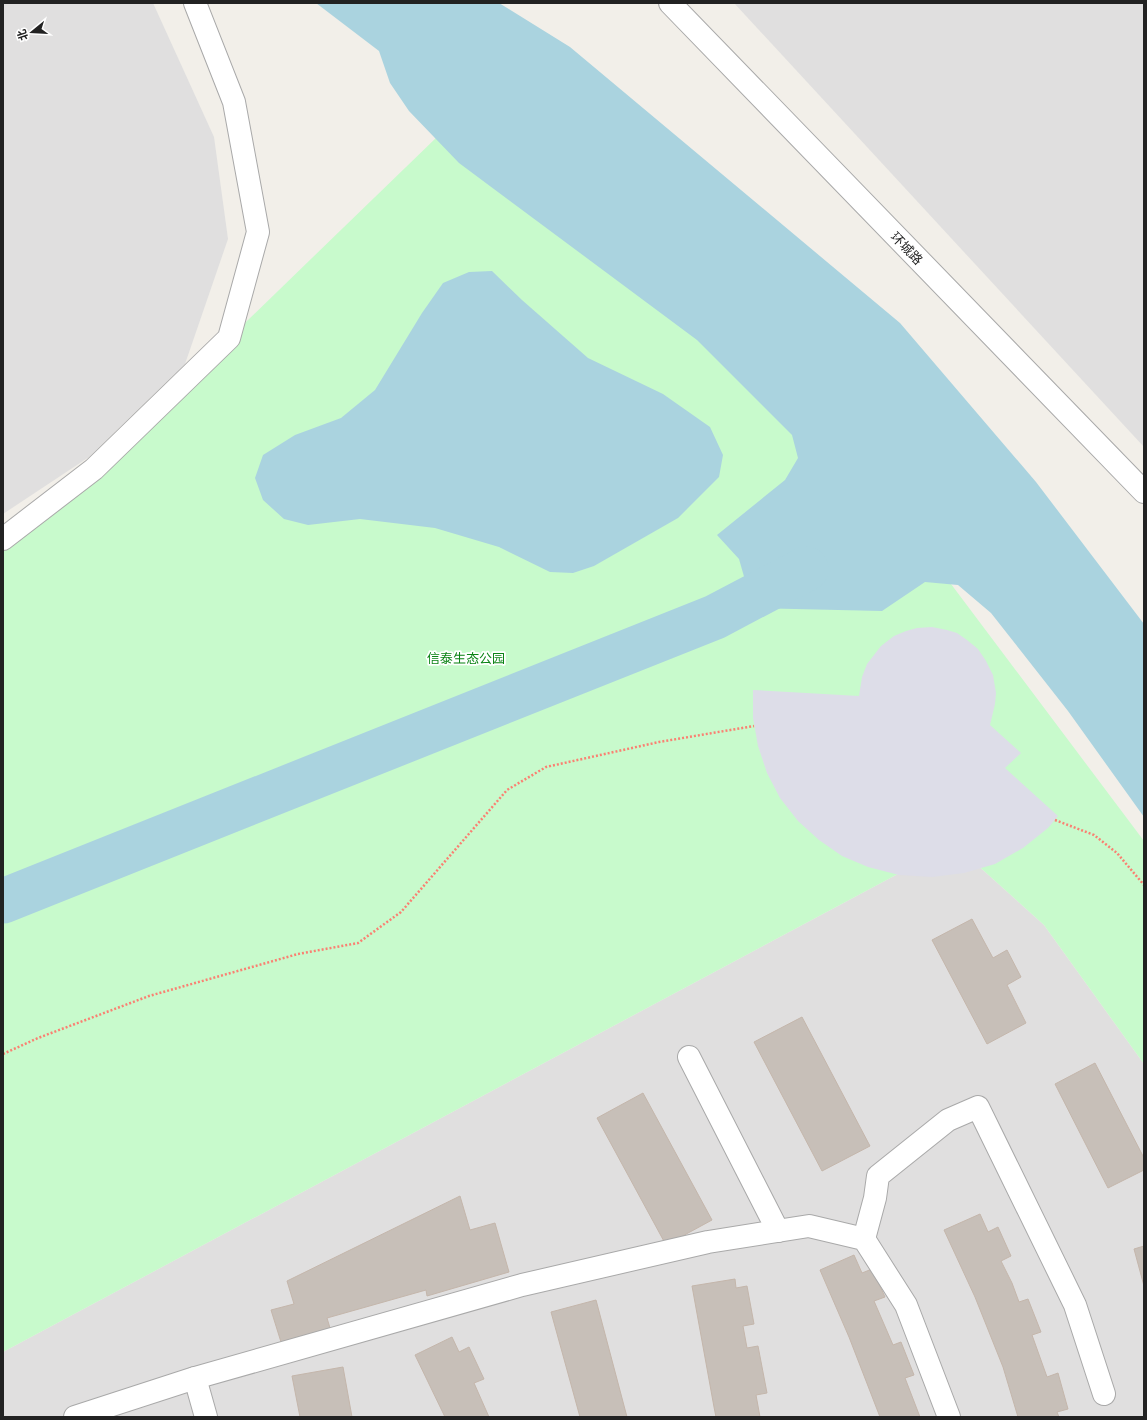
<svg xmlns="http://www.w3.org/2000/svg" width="1147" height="1420" font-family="Raleway,'Noto Sans SC',sans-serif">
	<rect width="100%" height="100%" fill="#f2efe9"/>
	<!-- residential -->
	<g fill="#e0dfdf">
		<path d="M3,3H153L214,137L228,239L185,364L89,457L3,514Z"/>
		<path d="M734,3H1144V447Z"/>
		<path d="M954,844L1044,925L1144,1064V1417H3V1352Z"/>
	</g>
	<!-- park -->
	<path fill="#c8facc" d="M437,137L679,306L951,584L1144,841V1064L1044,925L954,844L3,1352V539L94,469Z"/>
	<!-- plaza -->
	<path fill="#dddde8" d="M932,627L947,630L957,633L967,640L978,649L986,661L993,675L996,693L995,704L990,725L1021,753L1005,768L1058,816L1048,828L1023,848L995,864L964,873L932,877L899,875L868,867L842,856L819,840L798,821L780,798L767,773L758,746L753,718V690L859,696L862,677L867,664L881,646L894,636L906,631L917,628Z"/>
	<!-- water -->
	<g fill="#aad3df">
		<path d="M316,3H499L570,47L900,323L1036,482L1144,624V817L1068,711L991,613L958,585L925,582L882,611L753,608L739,559L717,535L785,480L798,458L792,435L697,340L459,163L409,111L390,83L379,51Z"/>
		<path d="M492,271L522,300L588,358L663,394L710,427L723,455L719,477L678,518L594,566L573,573L550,572L499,547L435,528L360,519L308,525L284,519L263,500L255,478L263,455L295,435L341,418L375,390L422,313L443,283L469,272Z"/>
	</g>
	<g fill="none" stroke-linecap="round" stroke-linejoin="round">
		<!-- river -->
		<path stroke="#aad3df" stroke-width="45" d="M3,901L715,617L806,569"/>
	</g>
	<!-- building -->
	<g fill="#c7bfb8" stroke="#c4b6ab">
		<path d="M972,919L993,958L1007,950L1021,977L1007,985L1026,1023L987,1044L932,940Z"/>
		<path d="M802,1017L870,1146L822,1171L754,1042Z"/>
		<path d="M1095,1063L1144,1158V1170L1108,1188L1055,1084Z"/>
		<path d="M643,1093L712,1220L666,1245L597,1118Z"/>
		<path d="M460,1196L470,1230L495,1223L509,1272L427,1296L426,1290L327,1318L330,1328L281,1342L271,1310L294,1304L287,1281Z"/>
		<path d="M980,1214L988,1232L998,1227L1011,1256L1001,1261L1012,1283L1019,1302L1028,1299L1041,1332L1032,1335L1047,1377L1058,1373L1068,1409L1057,1412L1059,1417H1018L1003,1367L975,1297L944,1230Z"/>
		<path d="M1144,1246V1286L1134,1249Z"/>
		<path d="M854,1255L862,1273L872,1269L885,1297L874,1301L893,1345L901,1342L914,1375L905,1378L920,1417H880L849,1337L820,1270Z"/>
		<path d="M735,1279L736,1288L747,1286L754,1324L743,1326L747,1348L758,1346L767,1393L756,1395L760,1417H716L714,1407L692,1286Z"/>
		<path d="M596,1300L627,1417H580L551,1312Z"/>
		<path d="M452,1337L459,1352L469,1347L484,1379L474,1383L489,1417H445L415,1355Z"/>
		<path d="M343,1367L352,1417H300L292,1376Z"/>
	</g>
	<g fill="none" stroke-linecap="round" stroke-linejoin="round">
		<defs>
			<g id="minor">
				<path d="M670,3L1144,492"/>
				<path d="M3,539L94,469L229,338L258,232L234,102L195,3"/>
				<path d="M689,1057L778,1231"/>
				<path d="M864,1239L875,1198L878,1176L948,1120L978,1107L1075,1305L1104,1394"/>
				<path d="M195,1378L206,1417"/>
				<path d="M75,1417L195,1378L522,1285L708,1242L809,1226L864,1239L906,1305L949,1417"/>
			</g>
		</defs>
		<!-- minor casing -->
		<use href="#minor" stroke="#a9a9a9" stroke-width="24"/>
		<!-- path -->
		<g stroke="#fa8072" stroke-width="2.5" stroke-dasharray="2 2" stroke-linecap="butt">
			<path d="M1055,820L1094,835L1117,853L1144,885"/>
			<path d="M3,1054L38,1038L149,996L298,954L358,943L401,912L507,790L546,767L659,742L754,726"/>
		</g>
		<!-- minor -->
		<use href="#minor" stroke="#fff" stroke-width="22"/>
	</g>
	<g text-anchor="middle" stroke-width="3.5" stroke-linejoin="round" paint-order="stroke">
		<!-- street labels -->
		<g font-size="13" fill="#222" stroke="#fff">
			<text transform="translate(907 248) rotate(46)" y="5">环城路</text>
		</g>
		<!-- park labels -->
		<g font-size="13" fill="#0c8416" stroke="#fff">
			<text x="466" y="663">信泰生态公园</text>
		</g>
	</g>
	<!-- border -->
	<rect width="1147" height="1420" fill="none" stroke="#222222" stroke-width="8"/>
	<!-- north arrow -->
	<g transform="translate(32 32) rotate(252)" stroke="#ffffff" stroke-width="3" paint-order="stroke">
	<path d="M0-3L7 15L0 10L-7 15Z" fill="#222222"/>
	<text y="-6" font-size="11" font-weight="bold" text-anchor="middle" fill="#222222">北</text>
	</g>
</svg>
